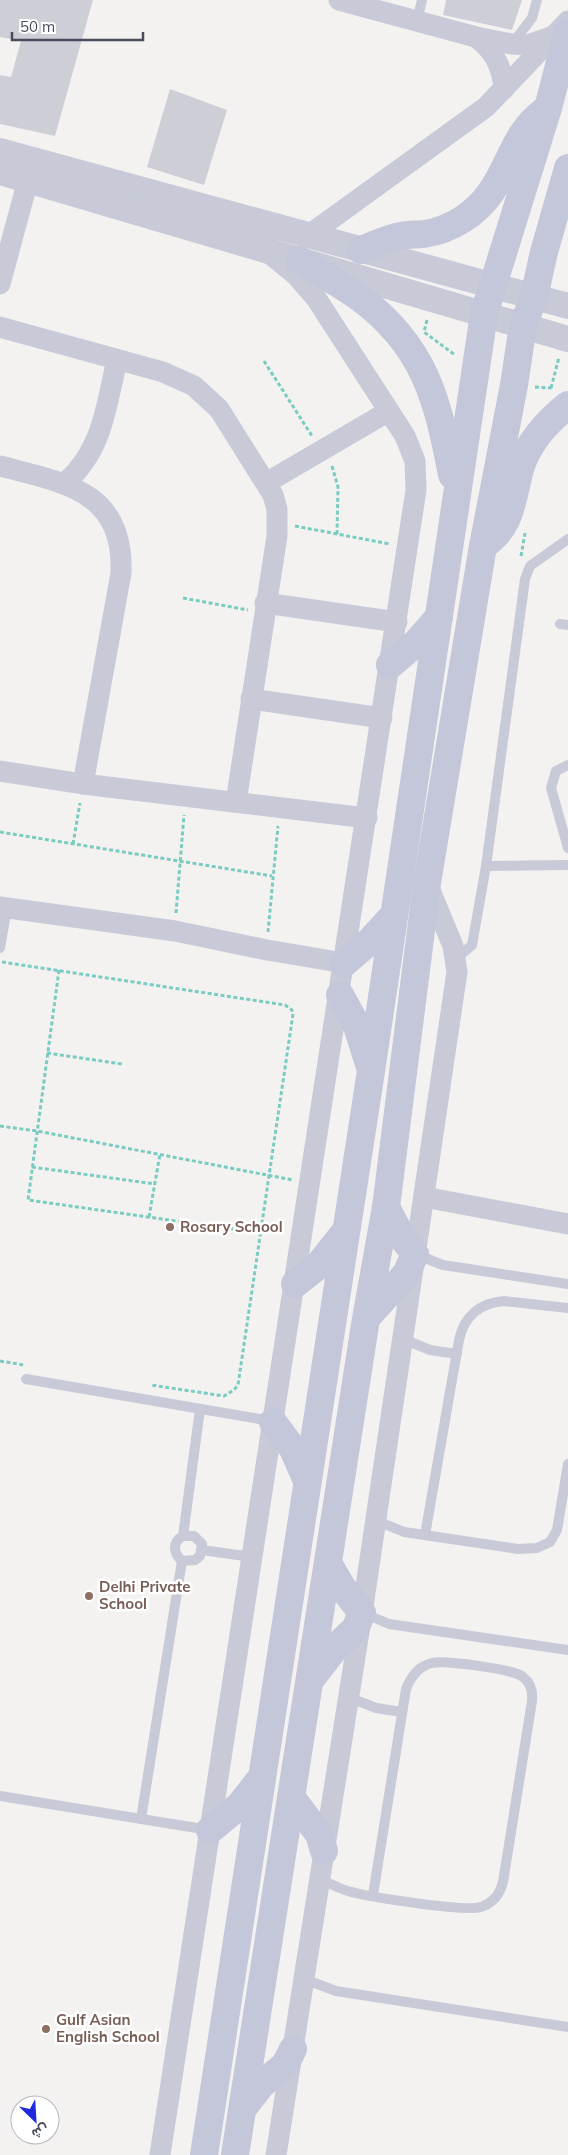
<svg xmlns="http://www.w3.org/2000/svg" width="568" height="2155" font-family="Mulish,Vazirmatn,sans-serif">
	<rect width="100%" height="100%" fill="#f3f2f1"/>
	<!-- building -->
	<g fill="#cecfd6">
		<path d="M0,0H93L55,136L0,124V75L11,77L21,41L0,37Z"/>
		<path d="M446,0H522L512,30L443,15Z"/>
		<path d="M170,89L227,110L204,185L147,167Z"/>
	</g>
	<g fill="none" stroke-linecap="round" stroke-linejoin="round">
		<!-- path -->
		<g stroke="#7accc2" stroke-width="3" stroke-dasharray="4 2.5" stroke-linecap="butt">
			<path d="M427,320L424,332L455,355"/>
			<path d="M264,361L312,436"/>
			<path d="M535,387L551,388L553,390"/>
			<path d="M551,388L559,357"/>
			<path d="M332,466L338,487L337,535"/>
			<path d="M295,526L390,544"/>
			<path d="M521,556L525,533"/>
			<path d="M183,598L248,610"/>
			<path d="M0,832L272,876"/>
			<path d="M73,844L80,803"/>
			<path d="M176,913L184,815"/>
			<path d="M268,932L278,826"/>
			<path d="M2,962L285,1005L292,1010L293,1014L238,1385L234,1390L224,1396L151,1385"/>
			<path d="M59,970L28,1200L261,1233"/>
			<path d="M47,1053L122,1064"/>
			<path d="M0,1126L37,1131L293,1180"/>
			<path d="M32,1167L155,1184"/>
			<path d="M149,1217L160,1154"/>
			<path d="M262,1226L284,1229"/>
			<path d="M0,1361L24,1365"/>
		</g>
		<!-- service -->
		<g stroke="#c8cad8" stroke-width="10">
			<path d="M417,21L422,0"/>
			<path d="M512,44L532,18L537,0"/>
			<path d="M560,624L568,625"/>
			<path d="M568,765L556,771L551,788L568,848"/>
			<path d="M486,866L568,865"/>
			<path d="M0,948L7,908"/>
			<path d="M456,959L472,945L486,866L525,579L530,566L568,539"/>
			<path d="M415,1254L443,1265L568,1284"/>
			<path d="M403,1339L430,1350L457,1354"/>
			<path d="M26,1379L271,1421"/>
			<path d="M375,1520L404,1532L518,1549L537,1548L550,1542L557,1530L568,1464"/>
			<path d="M425,1535L459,1340C464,1316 480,1303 504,1301L568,1308"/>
			<path d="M183,1536H194L202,1544L200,1556L195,1560L182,1561C173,1553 172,1542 183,1536L200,1409"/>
			<path d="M202,1550L252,1557"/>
			<path d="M363,1613L389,1624L568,1650"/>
			<path d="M348,1697L376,1708L402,1712"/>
			<path d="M0,1796L209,1830"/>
			<path d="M141,1819L182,1561"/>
			<path d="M319,1879C329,1883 338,1888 348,1891C368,1897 465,1912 481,1907C493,1903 500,1894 503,1882L532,1701C533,1691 531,1683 523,1677C514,1669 444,1660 432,1663C419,1666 411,1676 406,1689L373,1895"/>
			<path d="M304,1979L336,1991L568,2027"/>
		</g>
		<!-- minor -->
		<g stroke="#c8cad8" stroke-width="21">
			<path d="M339,0L476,37L512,44L528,45L551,37"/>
			<path d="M476,37C494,51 502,66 504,89"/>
			<path d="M309,235L486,107L568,21"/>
			<path d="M0,284L28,180"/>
			<path d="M0,327L163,372L194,386L219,409L273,495L277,509V536L236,802"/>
			<path d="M0,466C64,483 124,490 121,573L83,784"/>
			<path d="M65,483C103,450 106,406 117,360"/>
			<path d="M266,483L389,411"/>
			<path d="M265,603L397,622"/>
			<path d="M251,699L382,718"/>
			<path d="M0,771L83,784L367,818"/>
			<path d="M0,907L175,931L267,950L344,963"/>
			<path d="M424,1197L568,1224"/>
			<path d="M160,2155L416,490L415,461L405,436L316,298L296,275L269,253"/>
			<path d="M276,2155L362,1613L457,972L453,946L427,883"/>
		</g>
		<!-- tertiary -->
		<g stroke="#c8cad8" stroke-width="26">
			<path d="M0,151L568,306"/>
			<path d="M0,172L568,339"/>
		</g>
		<!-- secondary -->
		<g stroke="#c4c6d9" stroke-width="28">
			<path d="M361,250C374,245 388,238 401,236C408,234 417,235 424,234C451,230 476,214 491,192C510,165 515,133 543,112"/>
			<path d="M299,260C319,272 341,284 360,298C425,346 438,401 452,475"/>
			<path d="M484,545C513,526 512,496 521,466C529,442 548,421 568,405"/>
			<path d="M390,665L416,643L439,617"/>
			<path d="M344,963L370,941L393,916"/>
			<path d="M340,995L357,1026L369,1064"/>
			<path d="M295,1284L318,1266L345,1232"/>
			<path d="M367,1317L406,1274L415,1254L401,1236L386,1207"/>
			<path d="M273,1422L293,1449L307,1481"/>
			<path d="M311,1679L335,1648L355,1629L362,1613L342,1587L328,1563"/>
			<path d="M291,1797L319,1834L324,1851"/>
			<path d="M210,1830L240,1805L262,1777"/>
			<path d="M243,2108L261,2085L285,2065L293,2049"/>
			<path d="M204,2155L371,1071L484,314L548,108L568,31"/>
			<path d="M235,2155L366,1319L386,1207L427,883L483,546L514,385L523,325L534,297L544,252L568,168"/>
		</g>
	</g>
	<!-- markers -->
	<g fill="#8d6e63" stroke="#fff" stroke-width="2">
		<circle cx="170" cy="1227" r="5"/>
		<circle cx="89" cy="1596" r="5"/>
		<circle cx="46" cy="2029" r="5"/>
	</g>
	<g text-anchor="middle" stroke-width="5" stroke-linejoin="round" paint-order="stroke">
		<!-- education labels -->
		<g font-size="15" font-weight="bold" fill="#785e54" stroke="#fff" text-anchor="start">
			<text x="180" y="1232">Rosary School</text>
			<text x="99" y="1592">Delhi Private<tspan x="99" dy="17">School</tspan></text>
			<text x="56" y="2025">Gulf Asian<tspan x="56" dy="17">English School</tspan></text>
		</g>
	</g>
	<!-- north arrow -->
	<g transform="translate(35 2120) rotate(155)"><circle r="24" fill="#ffffff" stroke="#b6b7bf"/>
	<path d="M0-4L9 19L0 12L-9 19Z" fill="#1f2adf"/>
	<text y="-8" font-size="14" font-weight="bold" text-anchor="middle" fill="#494c5e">ش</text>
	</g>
	<!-- scale -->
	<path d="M12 32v8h131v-8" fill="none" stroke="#494c5e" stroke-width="2.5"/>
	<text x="20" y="32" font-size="15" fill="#494c5e" stroke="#ffffff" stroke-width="4" paint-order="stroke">50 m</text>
</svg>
